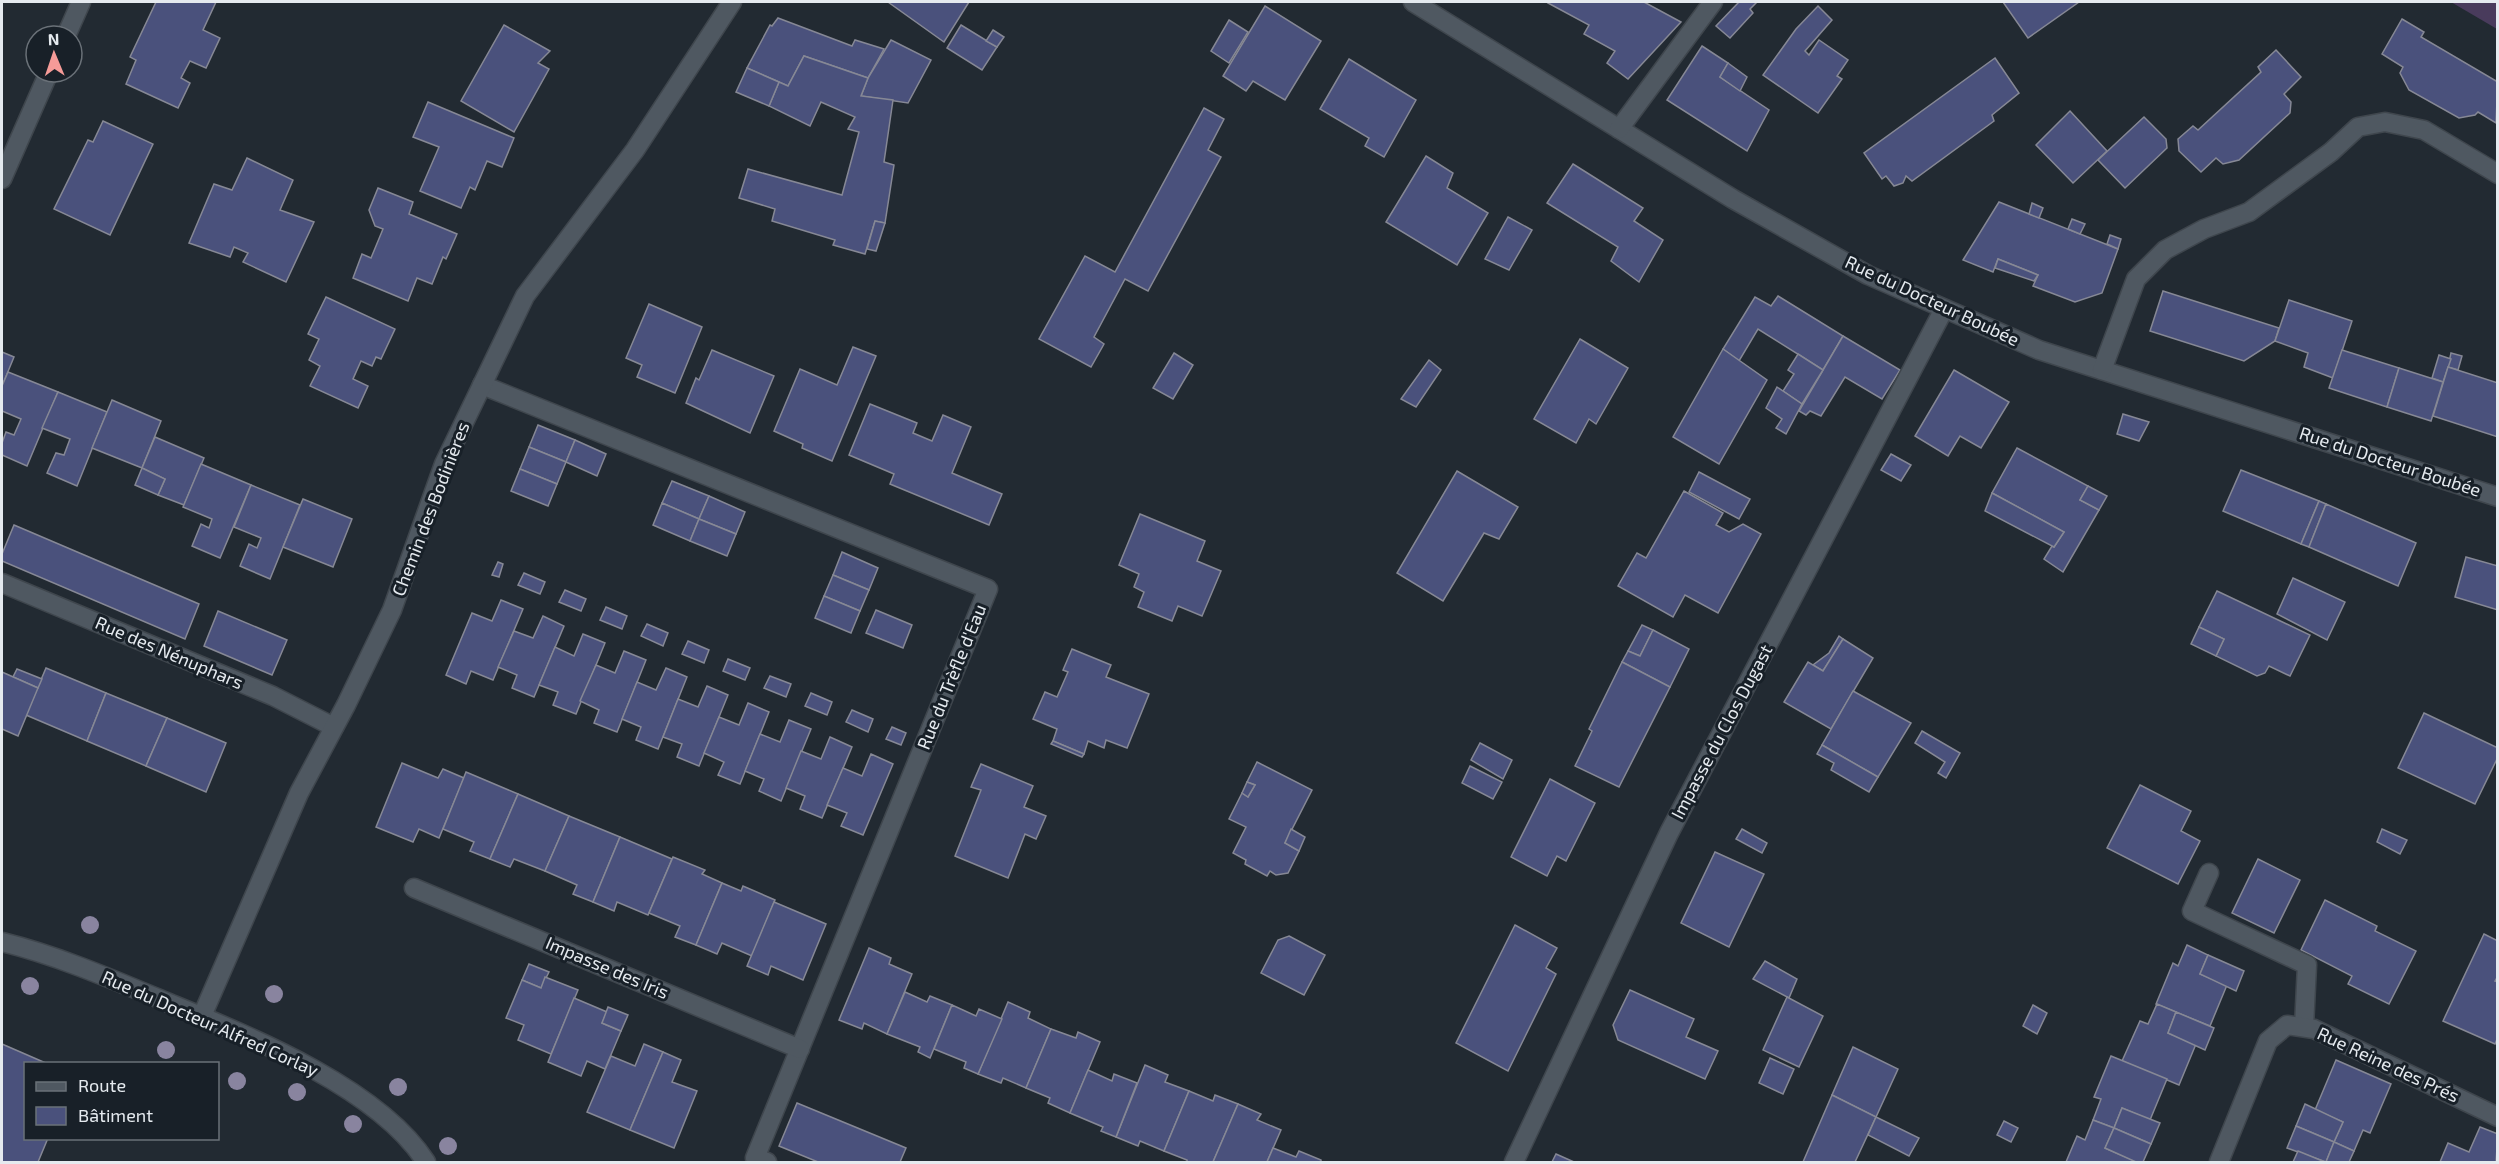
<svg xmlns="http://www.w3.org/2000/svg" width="2499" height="1164" font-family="'Exo 2',sans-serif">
	<rect width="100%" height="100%" fill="#222a32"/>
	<!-- green -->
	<path fill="#493b5c" d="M2451,2H2497V29Z"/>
	<!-- building -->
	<g fill="#4a517c" stroke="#868895" stroke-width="1.5">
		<path d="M156,2H216L203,30L220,38L206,68L190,61L181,78L190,83L178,108L126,84L136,60L130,57Z"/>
		<path d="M888,2H969L944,42Z"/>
		<path d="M1549,2H1644L1681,22L1628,79L1607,63L1615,51L1584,34L1589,25L1548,3Z"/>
		<path d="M1739,2H1757L1750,9L1753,13L1730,38L1716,26Z"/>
		<path d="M2003,2H2079L2028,38Z"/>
		<path d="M1265,6L1321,41L1285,100L1253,81L1246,91L1223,76Z"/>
		<path d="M1818,6L1832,20L1805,51L1809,55L1819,40L1848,60L1837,76L1842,79L1818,113L1763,75L1796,29Z"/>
		<path d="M778,18L852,46L855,40L884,49L868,78L804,56L788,86L747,68L770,25L772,26Z"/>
		<path d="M2402,19L2424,32L2421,37L2496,81L2498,78L2496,123L2478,112L2475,115L2459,118L2409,90L2400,73L2403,67L2382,54Z"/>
		<path d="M1229,20L1248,32L1229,63L1211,51Z"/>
		<path d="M504,25L550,51L538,63L549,69L514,132L461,101Z"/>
		<path d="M961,25L997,47L982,70L947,48Z"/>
		<path d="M993,30L1004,37L997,47L986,41Z"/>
		<path d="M891,40L931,60L908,103L861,96L868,78Z"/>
		<path d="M1702,46L1728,63L1720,77L1769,110L1747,151L1667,100Z"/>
		<path d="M2276,50L2301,77L2284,94L2291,102L2290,113L2239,160L2223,164L2216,158L2201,172L2179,151L2178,139L2193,126L2198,130L2261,72L2258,67Z"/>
		<path d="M804,56L868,78L861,96L893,100L884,162L894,165L885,223L875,221L865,254L833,245L835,240L772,221L775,209L739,198L748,169L842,195L859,132L848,129L855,117L821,102L810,126L769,106L779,82L788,86Z"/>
		<path d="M1995,58L2019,93L1992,115L1994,121L1912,181L1906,176L1903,183L1894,186L1886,176L1882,179L1864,153Z"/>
		<path d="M1349,59L1416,100L1384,157L1365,146L1369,138L1320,109Z"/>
		<path d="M1728,63L1747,77L1740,91L1720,77Z"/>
		<path d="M747,68L779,82L769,106L736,92Z"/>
		<path d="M428,102L514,138L502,167L487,161L475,190L470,187L461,208L420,191L439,147L413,137Z"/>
		<path d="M1204,108L1224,119L1208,150L1221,157L1148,291L1125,279L1094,337L1104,344L1091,367L1039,339L1085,256L1115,272Z"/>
		<path d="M2070,111L2107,151L2073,183L2036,145Z"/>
		<path d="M2144,117L2166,139L2167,148L2125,188L2098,160Z"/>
		<path d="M103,121L153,144L110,235L54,209L88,140L93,142Z"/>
		<path d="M1426,156L1453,173L1447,188L1488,213L1457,265L1386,222Z"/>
		<path d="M247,158L293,180L280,210L314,222L286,282L243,262L248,253L234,247L230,257L189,243L214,184L232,190Z"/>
		<path d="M1573,164L1643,208L1634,221L1663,240L1639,282L1611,261L1618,247L1547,203Z"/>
		<path d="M378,188L413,202L409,214L457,234L446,259L443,257L432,284L417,278L408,301L353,278L362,254L371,258L383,229L375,226L369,210Z"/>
		<path d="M1999,202L2118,249L2102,293L2075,302L2033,286L2038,275L1998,259L1993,272L1963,260Z"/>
		<path d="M2032,203L2043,208L2039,218L2029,214Z"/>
		<path d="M1508,217L1532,230L1509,270L1485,259Z"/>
		<path d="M2072,219L2085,224L2080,234L2068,229Z"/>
		<path d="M875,221L885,223L876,251L867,249Z"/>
		<path d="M2110,235L2121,239L2118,249L2107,244Z"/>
		<path d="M1998,259L2038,275L2034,281L1995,268Z"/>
		<path d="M2163,291L2279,328L2275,341L2244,361L2150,331Z"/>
		<path d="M1778,296L1843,336L1823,370L1758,329L1739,361L1723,349L1755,297L1771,306Z"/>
		<path d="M326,297L395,329L381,359L376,357L372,366L361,361L353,379L368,386L358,408L310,386L320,366L309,360L319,339L308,334Z"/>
		<path d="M2289,300L2352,321L2333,378L2304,367L2308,353L2275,341Z"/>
		<path d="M649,304L702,327L675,393L637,377L642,365L626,358Z"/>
		<path d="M1843,336L1900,370L1882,399L1845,377L1821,416L1810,411L1806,415L1799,411Z"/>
		<path d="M1580,339L1628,368L1596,424L1589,419L1576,443L1534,419Z"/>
		<path d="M853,347L876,356L832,461L802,448L803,444L774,431L800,369L837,385Z"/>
		<path d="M1723,349L1767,380L1719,464L1673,437Z"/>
		<path d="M712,350L774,376L750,433L686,403L696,378L699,380Z"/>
		<path d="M2342,350L2399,368L2387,407L2329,388Z"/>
		<path d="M2,352L14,357L2,386Z"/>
		<path d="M1174,353L1193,365L1173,399L1153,388Z"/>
		<path d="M2451,353L2462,356L2458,370L2448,367Z"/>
		<path d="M1798,354L1823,370L1802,404L1783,391L1794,374L1788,370Z"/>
		<path d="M2439,355L2451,359L2443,382L2432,378Z"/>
		<path d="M1429,360L1441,370L1416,407L1401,399Z"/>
		<path d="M2448,367L2498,383V437L2433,416Z"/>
		<path d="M2399,368L2443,382L2431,421L2387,407Z"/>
		<path d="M1954,370L2009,402L1981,448L1960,436L1948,456L1915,436Z"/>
		<path d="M8,372L58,392L27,466L2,455V443L6,432L14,435L21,419L2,411V386Z"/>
		<path d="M1777,387L1802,404L1786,434L1776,428L1782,419L1766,408Z"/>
		<path d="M58,392L107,412L77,486L47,473L56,453L64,455L70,439L42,428Z"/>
		<path d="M112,400L161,421L142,468L92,448Z"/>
		<path d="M870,404L917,423L913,433L932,441L943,415L971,427L952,473L1002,494L989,525L890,484L894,474L849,455Z"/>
		<path d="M2123,414L2149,422L2139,441L2117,434Z"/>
		<path d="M538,425L575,440L566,462L529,447Z"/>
		<path d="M155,437L204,458L184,505L158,495L165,479L142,468Z"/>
		<path d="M575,440L606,454L597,476L566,462Z"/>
		<path d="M529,447L566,462L557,484L520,469Z"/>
		<path d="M2017,448L2088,486L2080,500L2099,510L2063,572L2044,559L2052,546L2054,547L2064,532L1992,493Z"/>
		<path d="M1891,454L1911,465L1901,481L1881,470Z"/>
		<path d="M201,464L251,485L220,558L192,546L201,524L209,528L212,519L183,507Z"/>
		<path d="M142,468L165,479L158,495L135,485Z"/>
		<path d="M520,469L557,484L548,506L511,491Z"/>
		<path d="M2241,470L2319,501L2301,544L2223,511Z"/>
		<path d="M1457,471L1518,507L1499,539L1484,533L1443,601L1397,573Z"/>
		<path d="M1699,472L1750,499L1739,519L1689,492Z"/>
		<path d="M672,481L709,496L699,519L662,503Z"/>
		<path d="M251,485L300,505L270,579L240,566L249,544L257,548L261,538L234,527Z"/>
		<path d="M2088,486L2107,496L2099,510L2080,500Z"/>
		<path d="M1684,491L1723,513L1716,525L1729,532L1743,524L1761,534L1718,613L1685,595L1673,617L1618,586L1637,553L1646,558Z"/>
		<path d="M1992,493L2064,532L2054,547L1985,511Z"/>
		<path d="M709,496L745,512L736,534L699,519Z"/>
		<path d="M303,499L352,519L333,567L283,547Z"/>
		<path d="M2319,501L2326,504L2309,547L2301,544Z"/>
		<path d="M662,503L699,519L690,541L653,525Z"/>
		<path d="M2326,504L2416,543L2398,586L2309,547Z"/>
		<path d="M1140,514L1205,541L1197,561L1221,571L1202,616L1178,606L1172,621L1138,607L1144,592L1134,587L1139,574L1119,565Z"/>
		<path d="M699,519L736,534L727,556L690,541Z"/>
		<path d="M14,525L199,604L185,639L2,561V554Z"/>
		<path d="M842,552L878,568L869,590L833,575Z"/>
		<path d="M2466,557L2498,566V610L2455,597Z"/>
		<path d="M498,562L503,564L499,577L492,575Z"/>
		<path d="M524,573L545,582L540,594L518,585Z"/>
		<path d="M833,575L869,590L860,611L824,596Z"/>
		<path d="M2293,578L2345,602L2327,640L2277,614Z"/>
		<path d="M565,590L586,599L581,611L559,602Z"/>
		<path d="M2217,591L2310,635L2290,676L2269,666L2265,673L2257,676L2216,656L2224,639L2199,627Z"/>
		<path d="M824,596L860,611L851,633L815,618Z"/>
		<path d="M501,600L523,609L493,680L471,671L466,684L446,675L472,613L492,621Z"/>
		<path d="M606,607L627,616L622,629L600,620Z"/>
		<path d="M876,610L912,625L903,648L866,633Z"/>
		<path d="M218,611L287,640L272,675L204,646Z"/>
		<path d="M543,616L564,626L534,697L512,688L517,675L498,667L514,631L533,638Z"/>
		<path d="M647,624L668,633L663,646L641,636Z"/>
		<path d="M1642,625L1653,630L1640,656L1628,651Z"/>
		<path d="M2199,627L2224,639L2216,656L2191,644Z"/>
		<path d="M1653,630L1689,649L1670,687L1622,662L1628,651L1640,656Z"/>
		<path d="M583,634L605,643L576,714L553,705L558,692L539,685L555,647L574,656Z"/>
		<path d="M1839,636L1843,639L1823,671L1813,665L1829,653Z"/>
		<path d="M1843,639L1873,658L1831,729L1784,702L1808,662L1823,671Z"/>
		<path d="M688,641L709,650L704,663L682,654Z"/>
		<path d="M1072,649L1111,665L1106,677L1149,694L1127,748L1106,740L1104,748L1088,741L1084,754L1053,741L1057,729L1033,719L1045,692L1057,697L1068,672L1063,670Z"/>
		<path d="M624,651L646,660L617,732L594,723L599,710L580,701L596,665L615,673Z"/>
		<path d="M728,659L750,668L745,680L723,671Z"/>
		<path d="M1622,662L1670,687L1619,787L1575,766L1592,731L1589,729Z"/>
		<path d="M46,668L106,693L87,741L26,715Z"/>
		<path d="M666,668L687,677L658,749L636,740L641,727L622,719L637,682L656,690Z"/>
		<path d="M17,669L42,679L38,688L13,677Z"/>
		<path d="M2,672L38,688L18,736L2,729Z"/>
		<path d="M770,676L791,684L786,697L764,688Z"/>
		<path d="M707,686L728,695L699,766L677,757L682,744L663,737L678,699L698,707Z"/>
		<path d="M1853,691L1911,723L1878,777L1822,745Z"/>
		<path d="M106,693L167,718L146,766L87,741Z"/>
		<path d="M811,693L832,702L827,715L805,706Z"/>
		<path d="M748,703L769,712L740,784L718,775L724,762L704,753L719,717L739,725Z"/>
		<path d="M852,710L873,719L868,732L846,722Z"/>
		<path d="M2424,713L2498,748V757L2475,804L2398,768Z"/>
		<path d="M167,718L226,743L206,792L146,766Z"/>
		<path d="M789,720L811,729L781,801L759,791L764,779L745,771L760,734L780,742Z"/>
		<path d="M892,727L906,733L901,745L886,739Z"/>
		<path d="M1922,731L1960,753L1946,778L1938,773L1945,762L1915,743Z"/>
		<path d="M830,737L852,747L822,818L800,809L805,796L786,788L801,751L821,759Z"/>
		<path d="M1053,741L1084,754L1082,757L1051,744Z"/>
		<path d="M1480,743L1512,760L1503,779L1471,760Z"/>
		<path d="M1822,745L1878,777L1869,792L1831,770L1834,763L1817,754Z"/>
		<path d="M871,754L893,764L863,835L841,826L847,813L827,805L843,768L862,776Z"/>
		<path d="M1257,762L1312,790L1285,843L1299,851L1288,873L1276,875L1270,871L1267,876L1245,864L1246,860L1233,853L1246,827L1229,819L1242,793L1248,797L1255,785L1247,782Z"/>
		<path d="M402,763L438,778L443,769L464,778L439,838L419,829L413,842L376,827Z"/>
		<path d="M981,764L1033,786L1024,807L1046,816L1036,839L1025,834L1008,878L955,856L981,790L971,787Z"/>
		<path d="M1470,766L1502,782L1493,799L1462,783Z"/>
		<path d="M466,772L518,794L490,859L470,851L474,842L443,829Z"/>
		<path d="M1550,779L1595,803L1566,861L1557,856L1547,876L1511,857Z"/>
		<path d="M1247,782L1255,785L1248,797L1242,793Z"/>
		<path d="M2140,785L2191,811L2181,831L2200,841L2178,884L2107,848Z"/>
		<path d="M518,794L569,816L545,871L514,859L510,867L490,859Z"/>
		<path d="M569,816L620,837L593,902L573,894L577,885L545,871Z"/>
		<path d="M1291,829L1305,837L1299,851L1285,843Z"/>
		<path d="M1742,829L1767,843L1762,853L1736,839Z"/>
		<path d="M2382,829L2407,840L2400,854L2377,842Z"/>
		<path d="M620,837L672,859L648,915L617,902L614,911L593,902Z"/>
		<path d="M1715,852L1764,874L1729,947L1681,923Z"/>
		<path d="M673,857L705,870L702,874L722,883L696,945L675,937L680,926L649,913Z"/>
		<path d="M2258,859L2300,880L2274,933L2232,913Z"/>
		<path d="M722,883L741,891L743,886L775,900L752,956L722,943L717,954L696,945Z"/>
		<path d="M2325,900L2377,926L2375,931L2416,951L2389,1004L2348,984L2352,976L2301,950Z"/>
		<path d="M774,902L826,924L803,980L771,966L768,975L747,966Z"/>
		<path d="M1515,925L1557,948L1546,968L1556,974L1508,1071L1456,1043Z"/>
		<path d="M2484,934L2498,941V976L2495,981L2498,982V1037L2495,1044L2443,1021Z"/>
		<path d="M1289,936L1325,955L1304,995L1261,973L1278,940Z"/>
		<path d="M2187,945L2208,955L2200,974L2227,985L2210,1026L2156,1004L2173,963L2178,966Z"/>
		<path d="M869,948L891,958L889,964L912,974L887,1034L864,1023L862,1029L839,1020Z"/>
		<path d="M2208,955L2244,971L2236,991L2200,974Z"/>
		<path d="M1765,961L1797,979L1789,998L1753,979Z"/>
		<path d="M529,964L549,972L541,988L522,980Z"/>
		<path d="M545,977L578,990L551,1054L518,1040L524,1025L506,1018L522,980L541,988Z"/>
		<path d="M1630,990L1694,1019L1686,1037L1718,1051L1705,1079L1618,1040L1613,1025Z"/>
		<path d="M905,992L927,1002L930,996L952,1005L930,1058L918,1052L920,1047L887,1034Z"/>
		<path d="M1787,997L1823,1016L1799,1067L1763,1050Z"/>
		<path d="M574,998L607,1012L602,1023L621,1031L605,1069L587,1061L581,1076L548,1062Z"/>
		<path d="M1008,1002L1030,1012L1028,1018L1051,1029L1026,1088L1003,1078L1001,1083L978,1074Z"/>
		<path d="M2157,1004L2176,1012L2168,1033L2196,1044L2179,1085L2122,1061L2140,1021L2148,1024Z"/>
		<path d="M952,1005L976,1016L979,1009L1002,1019L978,1074L964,1068L966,1062L934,1049Z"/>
		<path d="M2033,1005L2047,1013L2037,1034L2023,1026Z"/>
		<path d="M608,1007L628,1015L621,1031L602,1023Z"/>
		<path d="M2176,1012L2214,1028L2205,1050L2168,1033Z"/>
		<path d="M1051,1029L1076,1038L1078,1032L1100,1042L1070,1113L1048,1103L1050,1098L1026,1088Z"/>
		<path d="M2,1044L48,1064H26V1138H48L38,1162H2Z"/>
		<path d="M644,1044L663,1052L630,1130L587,1112L611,1056L635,1066Z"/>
		<path d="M1853,1047L1898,1069L1876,1117L1832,1095Z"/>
		<path d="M663,1052L681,1060L672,1082L697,1091L674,1148L630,1130Z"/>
		<path d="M2111,1056L2167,1079L2150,1120L2122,1108L2114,1128L2093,1120L2101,1099L2094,1097Z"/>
		<path d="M1770,1058L1794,1069L1783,1094L1759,1083Z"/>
		<path d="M2336,1060L2391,1084L2370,1133L2363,1130L2354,1151L2334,1142L2343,1122L2315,1110Z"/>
		<path d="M1145,1065L1168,1075L1165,1082L1189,1091L1164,1151L1140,1141L1138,1146L1116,1137Z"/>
		<path d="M1088,1070L1112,1081L1114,1074L1137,1083L1116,1137L1101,1131L1103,1127L1070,1113Z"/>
		<path d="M1189,1091L1213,1101L1215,1095L1238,1104L1213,1162H1187V1160L1164,1151Z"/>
		<path d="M1832,1095L1876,1117L1855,1162H1803Z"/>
		<path d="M797,1103L906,1148L900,1162H818L779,1146Z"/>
		<path d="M1238,1104L1261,1114L1257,1120L1281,1130L1267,1162H1213Z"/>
		<path d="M2305,1104L2343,1122L2334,1142L2296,1126Z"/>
		<path d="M2122,1108L2160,1123L2151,1144L2114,1128Z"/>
		<path d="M1876,1117L1919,1138L1909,1156L1868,1135Z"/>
		<path d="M2093,1120L2114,1128L2105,1148L2133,1160L2132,1162H2066L2077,1136L2085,1140Z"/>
		<path d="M2004,1121L2018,1128L2011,1142L1997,1135Z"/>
		<path d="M2296,1126L2334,1142L2326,1162L2287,1148Z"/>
		<path d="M2480,1127L2498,1134L2496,1162H2440L2448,1143L2469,1152Z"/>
		<path d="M2114,1128L2151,1144L2143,1162H2136L2105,1148Z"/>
		<path d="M2334,1142L2354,1151L2349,1162H2326Z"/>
		<path d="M1273,1148L1296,1157L1299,1151L1321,1160V1162H1267Z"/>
		<path d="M2298,1151L2325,1162H2293Z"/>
		<path d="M1556,1154L1574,1162H1552Z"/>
	</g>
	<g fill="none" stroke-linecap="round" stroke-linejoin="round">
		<defs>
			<g id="minor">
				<path d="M1413,2L1733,199L1868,275L2039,350L2498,497"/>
				<path d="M66,36L81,2"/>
				<path d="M1619,129L1713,2"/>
				<path d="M2,179L49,72"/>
				<path d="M2102,370L2136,279L2165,250L2204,229L2249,212L2331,152L2358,127L2385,122L2424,130L2498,174"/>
				<path d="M482,385L988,589L755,1158L767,1162"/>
				<path d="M2,583L273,696L334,727"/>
				<path d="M2209,873L2192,911L2307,965L2304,1027"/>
				<path d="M414,888L800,1049"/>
				<path d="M2,942C59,956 114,980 169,1003C249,1036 379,1088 426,1162"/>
				<path d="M202,1016L299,793L346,705L392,610L444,464L525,296L635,150L732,2"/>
				<path d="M1514,1162L1669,833L1944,309"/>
				<path d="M2219,1162L2268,1041L2287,1025L2314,1029L2498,1117"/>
			</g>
		</defs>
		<!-- minor casing -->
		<use href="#minor" stroke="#3f464d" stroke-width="21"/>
		<!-- minor -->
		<use href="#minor" stroke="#4f5861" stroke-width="18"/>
	</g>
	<!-- trees -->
	<g fill="#89849f">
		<circle cx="90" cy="925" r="9"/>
		<circle cx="30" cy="986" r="9"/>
		<circle cx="274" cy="994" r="9"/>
		<circle cx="166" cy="1050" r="9"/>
		<circle cx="237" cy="1081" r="9"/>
		<circle cx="398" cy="1087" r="9"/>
		<circle cx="297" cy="1092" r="9"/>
		<circle cx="353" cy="1124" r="9"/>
		<circle cx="448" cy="1146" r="9"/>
	</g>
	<g text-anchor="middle" stroke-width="6" stroke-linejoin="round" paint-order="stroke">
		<!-- street labels -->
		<g font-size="18" fill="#e5eaef" stroke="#182028">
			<text transform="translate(1932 301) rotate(25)" y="6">Rue du Docteur Boubée</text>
			<text transform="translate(2390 462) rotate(18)" y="6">Rue du Docteur Boubée</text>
			<text transform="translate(431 509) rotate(-69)" y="6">Chemin des Bodinières</text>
			<text transform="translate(169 653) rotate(23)" y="6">Rue des Nénuphars</text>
			<text transform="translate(952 677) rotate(-68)" y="6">Rue du Trèfle d'Eau</text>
			<text transform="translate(1722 732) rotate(-62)" y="6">Impasse du Clos Dugast</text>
			<text transform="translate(607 968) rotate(23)" y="6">Impasse des Iris</text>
			<text transform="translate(210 1024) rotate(24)" y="6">Rue du Docteur Alfred Corlay</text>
			<text transform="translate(2388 1065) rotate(25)" y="6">Rue Reine des Prés</text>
		</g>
	</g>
	<!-- border -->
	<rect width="2499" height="1164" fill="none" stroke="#e5eaef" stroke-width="6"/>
	<!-- legend -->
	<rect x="24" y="1062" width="195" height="78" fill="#182028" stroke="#6a7178" stroke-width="1.5"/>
	<rect x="36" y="1082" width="30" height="9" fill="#4f5861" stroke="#6a7178" stroke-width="1.5"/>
	<text x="78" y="1092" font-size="18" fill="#e5eaef">Route</text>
	<rect x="36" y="1107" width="30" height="18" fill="#4a517c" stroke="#6a7178" stroke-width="1.5"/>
	<text x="78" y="1122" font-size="18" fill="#e5eaef">Bâtiment</text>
	<!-- north arrow -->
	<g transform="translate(54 54) rotate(358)"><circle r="28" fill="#182028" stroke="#6a7178" stroke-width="1.5"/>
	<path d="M0-4.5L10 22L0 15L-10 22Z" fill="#f59b98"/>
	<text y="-9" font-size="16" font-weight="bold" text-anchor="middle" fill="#e5eaef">N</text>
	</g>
</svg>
